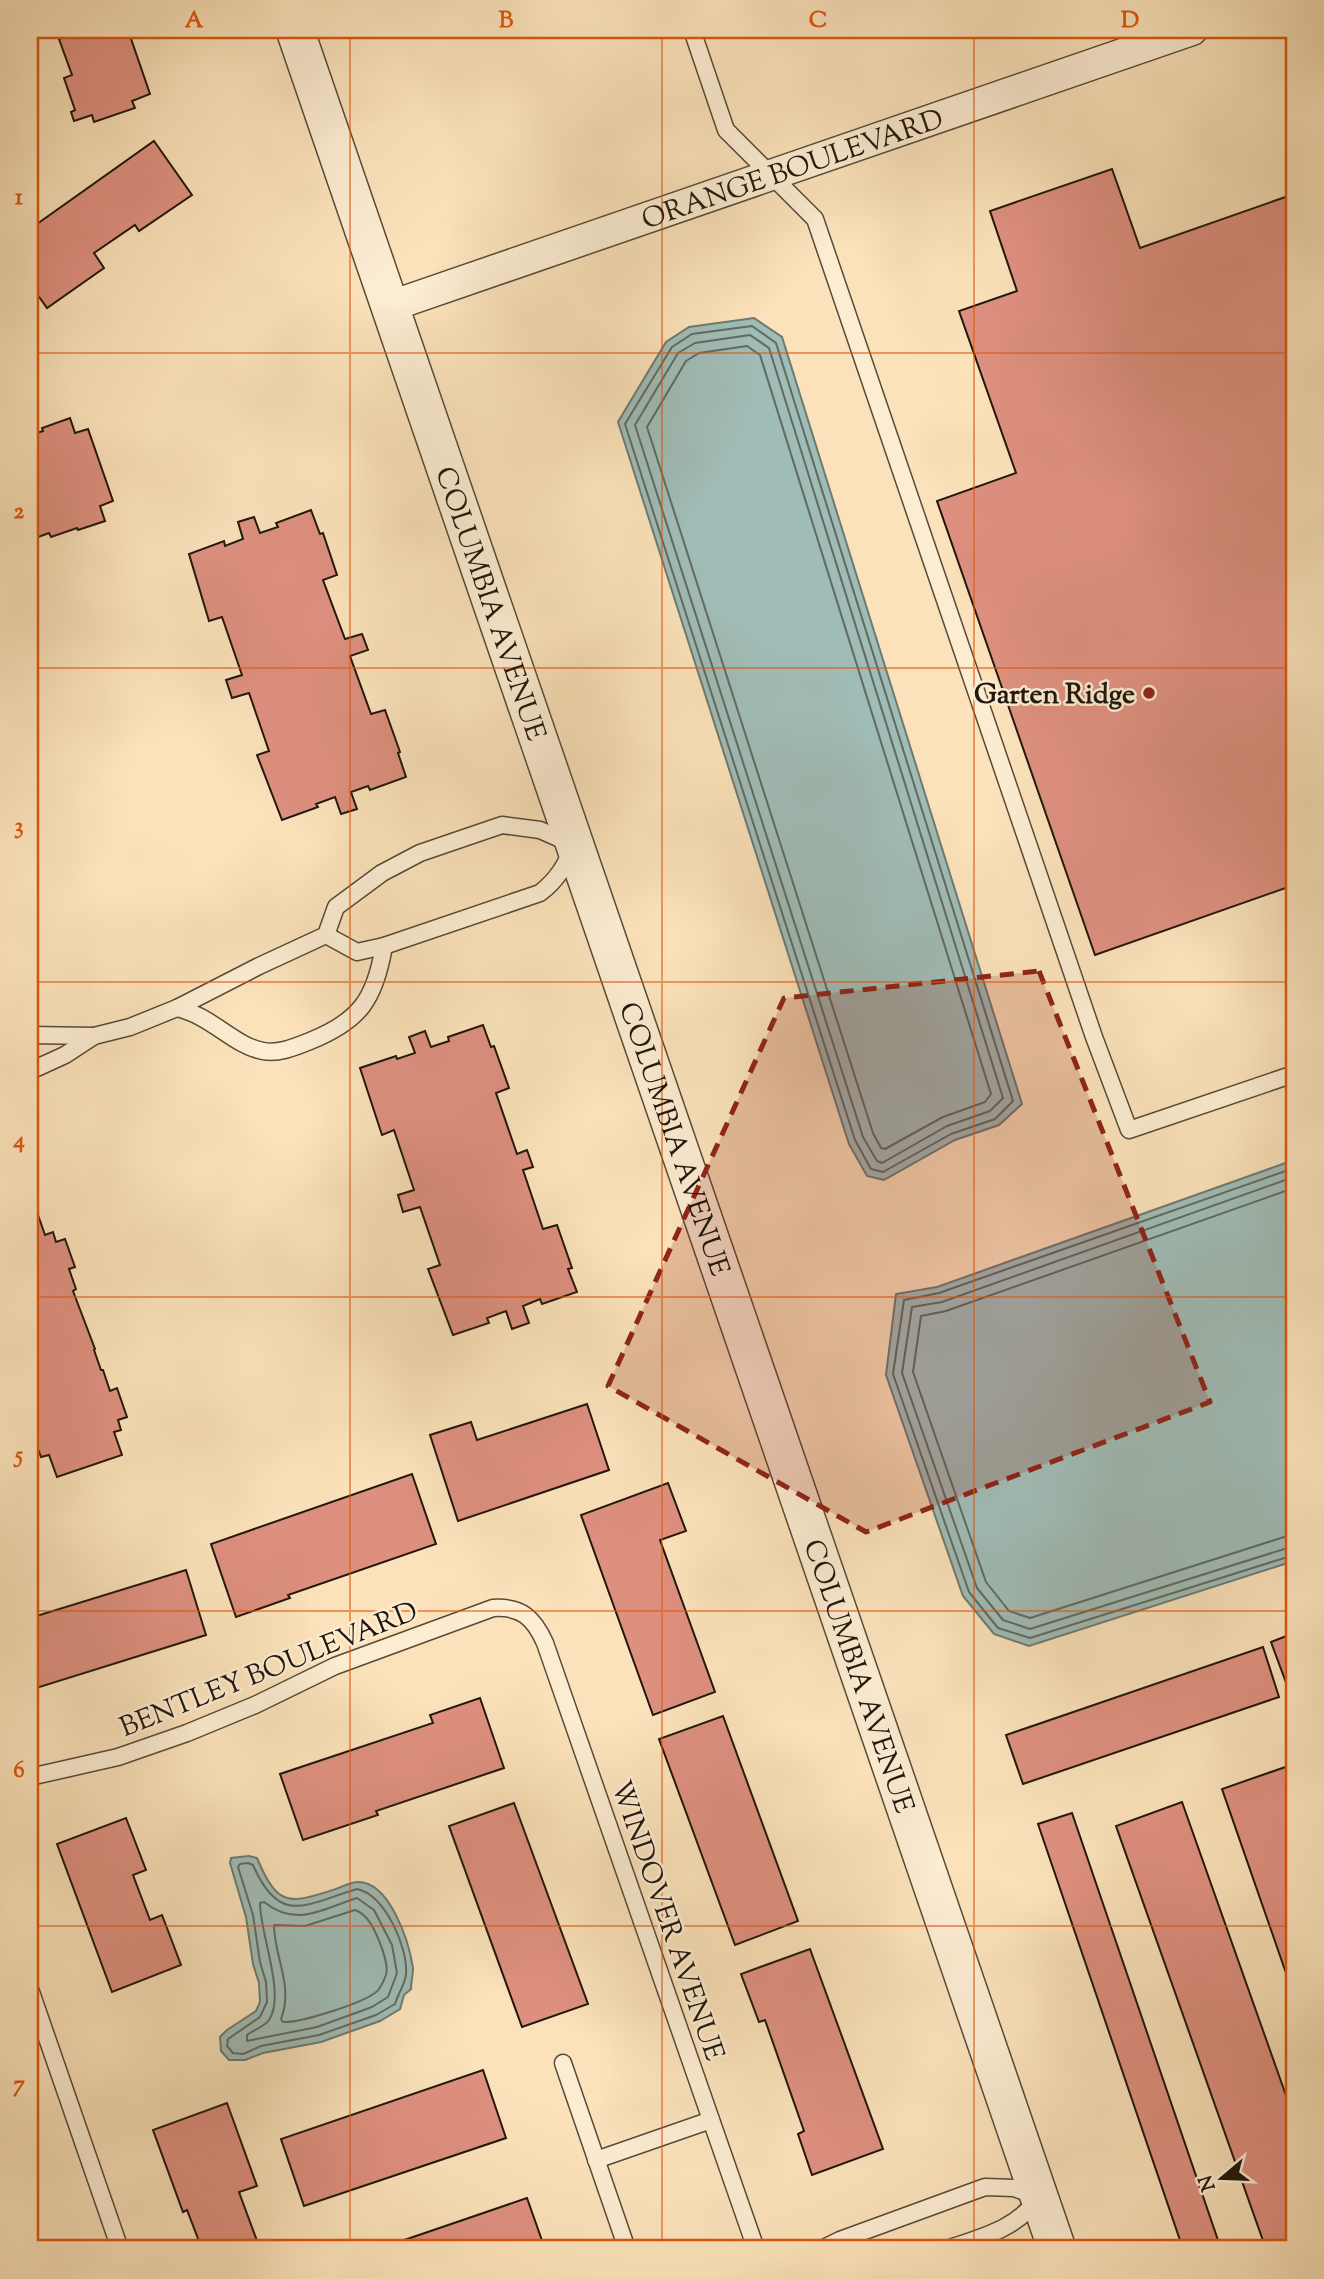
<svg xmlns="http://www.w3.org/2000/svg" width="1324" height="2279" font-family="'Sorts Mill Goudy',serif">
	<rect width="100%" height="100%" fill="#fbe2ba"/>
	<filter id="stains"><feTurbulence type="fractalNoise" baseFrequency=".00286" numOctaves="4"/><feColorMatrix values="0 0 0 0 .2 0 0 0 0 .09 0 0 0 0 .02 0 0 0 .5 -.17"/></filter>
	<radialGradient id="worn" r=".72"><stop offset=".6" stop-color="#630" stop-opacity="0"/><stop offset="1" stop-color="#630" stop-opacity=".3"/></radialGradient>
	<!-- water -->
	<g fill="#a0bcb6" stroke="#6d7a72" stroke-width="2">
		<path d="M754,318L782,337L1022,1104L999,1125L955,1140L884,1180L867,1176L849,1144L618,422L666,342L689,327Z"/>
		<path d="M1294,1160V1561L1029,1646L994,1634L963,1596L886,1375L896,1294L937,1287Z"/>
		<path d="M249,1856L257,1858C278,1908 289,1904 336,1889C342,1887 351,1882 357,1882C390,1881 409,1942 413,1968C413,1975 411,1982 411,1989L404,1995L400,2009L380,2021L321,2042L263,2053L245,2060H229L221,2051L220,2037L227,2030L256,2011L260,2002L259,1983L253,1964L246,1917L230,1863L231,1858Z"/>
	</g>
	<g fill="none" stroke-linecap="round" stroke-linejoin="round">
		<!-- shore -->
		<g stroke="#606a62" stroke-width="2">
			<path d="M752,326L776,343L1013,1101L995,1119L951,1134L883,1172L871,1169L855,1140L625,424L672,347L692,334Z"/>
			<path d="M750,335L769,348L1003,1098L990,1111L947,1126L882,1163L877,1161L863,1137L635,425L678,353L695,343Z"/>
			<path d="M747,346L760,355L991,1094L985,1102L943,1117L885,1149L881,1148L873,1133L647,427L686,361L699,353Z"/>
			<path d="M1294,1168L939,1293L904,1300L893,1374L969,1592L998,1628L1030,1638L1294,1555"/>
			<path d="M1294,1177L942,1302L912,1307L902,1373L977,1588L1003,1620L1030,1629L1294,1546"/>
			<path d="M1294,1188L946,1311L921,1316L913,1372L986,1582L1009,1611L1030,1618L1284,1537L1294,1535"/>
			<path d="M248,1863L253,1865C280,1927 306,1904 357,1889C385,1895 408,1947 406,1974C405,1985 398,1993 395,2004L376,2015L319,2035L261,2046L243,2054L233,2053L227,2046L228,2039L260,2017L267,2002L266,1982L260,1962L253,1915L238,1867L240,1864Z"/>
			<path d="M357,1898L374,1910L392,1945L397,1973L388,1997L372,2007L317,2027L247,2041V2035C253,2030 264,2027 269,2020C286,1995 260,1934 260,1903L264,1902C297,1928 322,1909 357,1898Z"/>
			<path d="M355,1910C367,1914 373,1927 378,1938C382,1948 389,1965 386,1975C385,1978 381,1986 379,1989C370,2002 299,2023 283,2022L281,2019C294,1986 274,1957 274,1925L305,1926Z"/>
		</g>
	</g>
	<!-- building -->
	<g fill="#de907f" stroke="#20170d" stroke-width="2">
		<path d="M79,30H128L150,94L132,101L135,108L94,122L92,115L74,121L71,112L75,110L64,78L72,75L59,39L80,32Z"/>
		<path d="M154,141L192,195L139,231L135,225L94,253L104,268L47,308L30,284V229Z"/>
		<path d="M1112,169L1140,248L1294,194V885L1095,955L937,501L1016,473L959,311L1017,291L990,211Z"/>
		<path d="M70,418L75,433L88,429L113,501L100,506L105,521L78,530L77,528L51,537L49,533L30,540V435L43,431L42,428Z"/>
		<path d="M311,510L320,534L323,533L337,575L323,580L345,639L362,634L368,650L350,656L371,714L385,710L400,752L398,753L406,777L370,790L368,786L351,792L357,809L341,814L335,797L316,804L318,807L282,820L257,755L269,751L249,693L232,698L226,680L242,675L222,617L209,621L189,554L224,541L225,546L243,539L238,522L254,517L260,533L278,527L276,523Z"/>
		<path d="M483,1025L491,1047L494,1046L509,1088L496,1093L517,1154L527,1150L533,1167L523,1170L543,1229L557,1225L572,1268L568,1269L577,1292L542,1304L540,1299L523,1306L529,1323L512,1329L506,1311L487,1318L489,1323L453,1335L428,1269L440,1265L420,1207L403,1212L398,1195L414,1190L394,1130L382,1135L360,1068L396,1056L397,1059L415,1053L409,1037L425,1031L431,1047L449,1041L448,1037Z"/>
		<path d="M37,1212L45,1235L53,1232L56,1242L65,1239L75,1267L69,1269L76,1289L73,1291L95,1349L94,1350L101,1370H103L110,1391L117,1388L127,1417L118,1420L121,1430L114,1432L122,1455L57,1477L49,1455L41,1457L38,1449L30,1452V1214Z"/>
		<path d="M587,1404L609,1470L458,1521L430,1435L471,1422L477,1440Z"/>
		<path d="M412,1474L436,1544L288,1595L290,1598L236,1617L211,1544Z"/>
		<path d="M668,1483L686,1531L660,1540L715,1692L653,1715L581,1515Z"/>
		<path d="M186,1570L206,1635L30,1690V1618Z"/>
		<path d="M1294,1633V1695L1291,1696L1271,1642Z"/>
		<path d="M1263,1647L1279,1697L1023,1784L1006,1735Z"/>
		<path d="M480,1698L504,1768L376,1811L378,1815L303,1840L280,1774L433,1723L430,1715Z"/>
		<path d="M723,1716L798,1921L735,1945L659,1739Z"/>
		<path d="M1294,1764V1996L1222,1789Z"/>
		<path d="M1182,1802L1294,2118V2249H1266L1116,1826Z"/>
		<path d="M514,1803L588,2004L522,2027L449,1826Z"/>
		<path d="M1072,1813L1221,2249H1183L1038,1824Z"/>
		<path d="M126,1818L146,1870L133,1875L150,1920L162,1915L181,1965L112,1992L57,1844Z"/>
		<path d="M810,1949L883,2149L812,2175L798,2134L804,2131L765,2020L759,2022L741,1974Z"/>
		<path d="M483,2070L506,2138L304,2206L281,2139Z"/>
		<path d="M227,2103L257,2186L239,2192L260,2249H202L187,2210L183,2212L153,2130Z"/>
		<path d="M527,2198L545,2249H378Z"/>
	</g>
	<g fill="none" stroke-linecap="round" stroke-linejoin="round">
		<defs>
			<g id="service">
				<path d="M692,30L726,130L815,219L1094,1037L1129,1130L1294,1074"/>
				<path d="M177,1008C212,1016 234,1046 263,1051C279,1054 295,1047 310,1041C360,1021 375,999 384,946"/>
				<path d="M30,1035L94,1036"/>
				<path d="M30,1071L65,1055L94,1036L130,1027L177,1008L259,966L326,935L336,907L382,873L420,853L502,825L540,830L574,845C566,865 557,880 540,893L384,946L357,952L326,935"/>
				<path d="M30,1777L118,1757L187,1733L255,1705L335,1666L493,1608C521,1606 534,1618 545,1643L756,2249"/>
				<path d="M30,1989L120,2249"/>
				<path d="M563,2063L627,2249"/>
				<path d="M596,2160L711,2120"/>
				<path d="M822,2249L840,2240L985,2187L1014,2188L1039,2197C1017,2229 982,2237 947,2249"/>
			</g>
			<g id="minor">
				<path id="s1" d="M391,306L1192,30"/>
			</g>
			<g id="tertiary">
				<path id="s2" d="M295,30L1057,2249"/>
			</g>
		</defs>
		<!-- service casing -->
		<use href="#service" stroke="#574a38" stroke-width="19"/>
		<!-- minor casing -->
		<use href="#minor" stroke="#574a38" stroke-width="33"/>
		<!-- tertiary casing -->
		<use href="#tertiary" stroke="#574a38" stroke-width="40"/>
		<!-- service -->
		<use href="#service" stroke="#fcecd2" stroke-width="16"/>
		<!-- minor -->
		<use href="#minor" stroke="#fcecd2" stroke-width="30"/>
		<!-- tertiary -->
		<use href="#tertiary" stroke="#fcecd2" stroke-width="37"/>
	</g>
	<!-- marked area -->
	<path fill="#8f2418" fill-opacity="0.2" stroke="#8f2418" stroke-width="5" stroke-dasharray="14 9" stroke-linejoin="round" d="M1039,971L1210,1402L866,1532L608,1386L784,998Z"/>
	<!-- grid -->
	<path fill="none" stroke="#de560c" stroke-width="2" stroke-opacity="0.55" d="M350,30V2249M662,30V2249M974,30V2249M30,353H1294M30,668H1294M30,982H1294M30,1297H1294M30,1611H1294M30,1926H1294"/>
	<!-- markers -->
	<circle fill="#8f2418" stroke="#fcecd2" stroke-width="2.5" cx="1149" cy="693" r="7"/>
	<g text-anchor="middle" stroke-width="5" stroke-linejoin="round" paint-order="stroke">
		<!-- street labels -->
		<g font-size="28" fill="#20170d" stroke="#fcecd2">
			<text dy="10" stroke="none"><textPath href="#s1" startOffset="424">ORANGE BOULEVARD</textPath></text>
			<text dy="10" stroke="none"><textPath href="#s2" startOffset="606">COLUMBIA AVENUE</textPath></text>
			<text dy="10" stroke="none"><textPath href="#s2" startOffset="1172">COLUMBIA AVENUE</textPath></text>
			<text transform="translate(268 1668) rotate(-22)" y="10">BENTLEY BOULEVARD</text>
			<text dy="10" stroke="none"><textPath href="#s2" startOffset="1740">COLUMBIA AVENUE</textPath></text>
			<text transform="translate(669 1920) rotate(71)" y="10">WINDOVER AVENUE</text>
		</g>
		<!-- poi labels -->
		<g font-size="28" font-weight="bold" fill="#20170d" stroke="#fcecd2" text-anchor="end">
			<text x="1135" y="703">Garten Ridge</text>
		</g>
	</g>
	<!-- margin -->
	<rect width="1324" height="2279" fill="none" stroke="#fbe2ba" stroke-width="77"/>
	<!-- north arrow -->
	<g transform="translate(1222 2178) rotate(251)" stroke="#fcecd2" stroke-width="5" paint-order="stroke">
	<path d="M0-5L12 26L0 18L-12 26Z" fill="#20170d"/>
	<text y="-10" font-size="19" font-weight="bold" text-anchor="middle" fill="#20170d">N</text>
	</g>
	<rect x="38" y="38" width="1248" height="2202" fill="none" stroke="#de560c" stroke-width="2.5"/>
	<g font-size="23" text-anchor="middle" font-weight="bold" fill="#de560c">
		<text x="194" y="27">A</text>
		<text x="506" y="27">B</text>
		<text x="818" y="27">C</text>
		<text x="1130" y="27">D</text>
		<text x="19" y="204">1</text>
		<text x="19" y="518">2</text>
		<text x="19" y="833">3</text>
		<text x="19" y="1147">4</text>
		<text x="19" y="1462">5</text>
		<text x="19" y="1777">6</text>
		<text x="19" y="2091">7</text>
	</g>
	<rect width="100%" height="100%" filter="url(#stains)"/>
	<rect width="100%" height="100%" fill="url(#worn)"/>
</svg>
